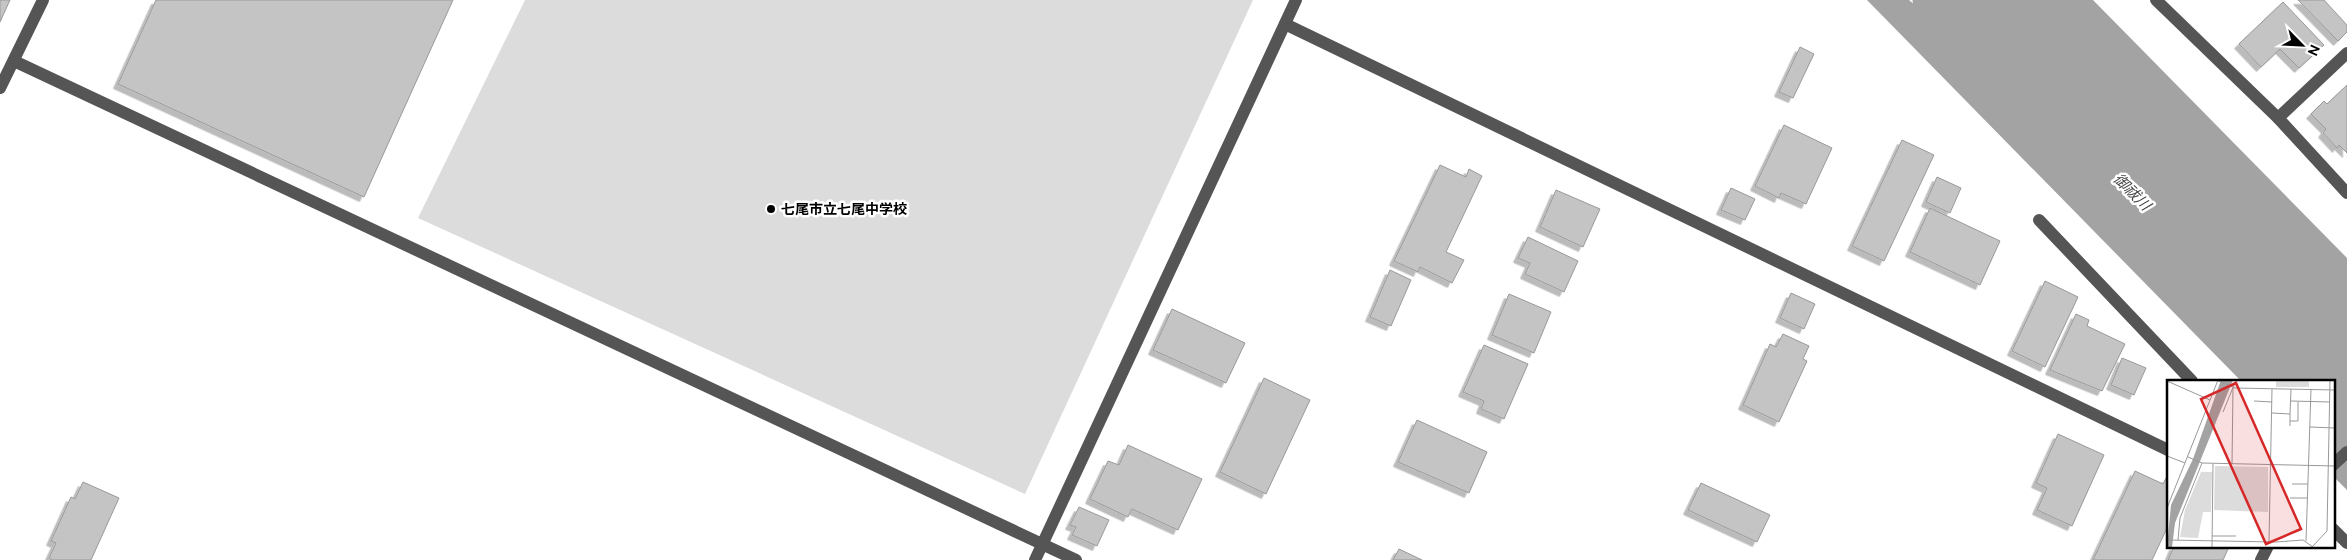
<svg xmlns="http://www.w3.org/2000/svg" width="2347" height="560" font-family="Ubuntu,'Noto Sans JP',sans-serif">
	<defs>
		<filter id="shadow"><feDropShadow dx="-4.5" dy="4.5" stdDeviation="0" flood-color="#0004"/></filter>
	</defs>
	<rect width="100%" height="100%" fill="#fff"/>
	<!-- green -->
	<path fill="#dcdcdc" d="M525,0H1253L1025,494L418,218Z"/>
	<!-- water -->
	<path fill="#a3a3a3" d="M1867,0H1909L1979,60L2016,86L2045,97L2049,91L2016,51L1987,24L1953,0H2093L2347,258V490L2333,476V381H2241Z"/>
	<g fill="none" stroke-linecap="round" stroke-linejoin="round">
		<!-- river -->
		<path stroke="#a3a3a3" stroke-width="59" d="M1942,0L2091,151"/>
	</g>
	<!-- building -->
	<g fill="#c4c4c4" stroke="#999" filter="url(#shadow)">
		<path d="M0,0H10L0,22Z"/>
		<path d="M156,0H453L364,197L118,84Z"/>
		<path d="M2298,0H2324L2347,25V32L2338,41Z"/>
		<path d="M2283,2L2324,45L2299,68L2280,49L2261,67L2239,44Z"/>
		<path d="M1800,47L1814,54L1793,98L1779,92Z"/>
		<path d="M2347,85V153L2339,145L2337,148L2323,133L2326,129L2311,114L2324,101L2327,104Z"/>
		<path d="M1784,125L1832,148L1806,204L1781,193L1779,198L1755,186Z"/>
		<path d="M1902,140L1934,155L1884,261L1852,246Z"/>
		<path d="M1440,165L1466,177L1469,169L1482,176L1446,252L1464,260L1452,283L1420,267L1418,272L1394,261Z"/>
		<path d="M1937,177L1961,188L1950,213L1926,202Z"/>
		<path d="M1731,188L1755,199L1745,220L1721,210Z"/>
		<path d="M1556,190L1600,209L1583,247L1540,227Z"/>
		<path d="M1930,208L2000,241L1980,285L1910,252Z"/>
		<path d="M1528,237L1578,261L1564,292L1525,274L1530,263L1518,258Z"/>
		<path d="M1390,270L1411,280L1391,326L1370,317Z"/>
		<path d="M2045,281L2078,297L2045,367L2012,351Z"/>
		<path d="M1791,293L1815,304L1804,329L1780,318Z"/>
		<path d="M1509,294L1551,312L1534,353L1492,335Z"/>
		<path d="M1172,309L1245,343L1226,383L1153,350Z"/>
		<path d="M2076,314L2089,320L2087,326L2125,344L2102,391L2050,370Z"/>
		<path d="M1783,334L1809,346L1803,359L1807,361L1779,422L1743,405L1770,344L1776,347Z"/>
		<path d="M1484,345L1528,364L1504,419L1481,409L1484,401L1463,392Z"/>
		<path d="M2122,358L2146,368L2134,395L2111,385Z"/>
		<path d="M1264,378L1310,400L1266,494L1220,472Z"/>
		<path d="M1417,420L1487,452L1469,493L1398,462Z"/>
		<path d="M2058,434L2104,455L2072,526L2037,510L2047,488L2036,483Z"/>
		<path d="M1128,445L1202,479L1178,530L1132,509L1128,517L1090,499L1108,461L1119,465Z"/>
		<path d="M2135,471L2163,484L2166,478L2168,479V526L2152,560H2093Z"/>
		<path d="M83,482L119,498L91,560H52L49,558L56,543L51,541L71,497L75,499Z"/>
		<path d="M1701,483L1770,515L1757,542L1688,510Z"/>
		<path d="M1079,507L1109,520L1097,546L1072,535L1076,527L1070,525Z"/>
		<path d="M2174,546H2221L2228,549L2223,560H2168Z"/>
		<path d="M1399,549L1422,560H1393Z"/>
	</g>
	<g fill="none" stroke-linecap="round" stroke-linejoin="round">
		<!-- minor -->
		<g stroke="#555" stroke-width="12">
			<path d="M2156,0L2278,118L2347,193"/>
			<path d="M1285,24L2168,450"/>
			<path d="M14,61L1076,560"/>
			<path d="M0,88L43,0"/>
			<path d="M2278,118L2347,53"/>
			<path d="M2039,220L2192,381"/>
			<path d="M2333,465L2347,452"/>
			<path d="M2333,529L2347,543"/>
			<path d="M1035,560L1296,0"/>
			<path d="M2261,560L2268,546"/>
		</g>
	</g>
	<!-- markers -->
	<circle fill="#000" stroke="#fff" stroke-width="2" cx="771" cy="209" r="5"/>
	<g text-anchor="middle" stroke-width="5" stroke-linejoin="round" paint-order="stroke">
		<!-- poi labels -->
		<g font-size="14" font-weight="bold" fill="#000" stroke="#fff" text-anchor="start">
			<text x="781" y="214">七尾市立七尾中学校</text>
		</g>
		<!-- water labels -->
		<g font-size="15" font-style="italic" fill="#444" stroke="#fff">
			<text transform="translate(2132 192) rotate(45)" y="5">御祓川</text>
		</g>
	</g>
	<!-- overview -->
	<g transform="translate(2167 380)">
		<rect width="168" height="168" fill="#fff"/>
		<path d="M109,0H142V7H109ZM48,86L101,87V132L47,130ZM34,92H45L44,132H36L31,158L13,157L18,130Z" fill="#dcdcdc"/>
		<path d="M54,0H66L8,143L5,167H0L4,125L26,79Z" fill="#a3a3a3"/>
		<path fill="none" stroke="#a3a3a3" stroke-width="2.5" d="M43,50L49,33"/>
		<path fill="none" stroke="#999" stroke-width="1" d="M49,0L68,8L168,10M0,1L43,20M87,21L105,22M124,21L163,22M56,32L69,0M105,33L123,34V46M123,34L124,9M123,41H131V22M143,47L168,48M0,76L18,83M21,77L35,83L168,86M65,84L66,8M125,104H141M123,118H141M0,128L51,0M45,156H69M0,160L109,162L136,160L146,167M11,160L13,138L35,83M139,161L144,9M102,162L105,9M45,167L46,84M145,167L160,151L163,0"/>
		<path fill="#d62828" fill-opacity="0.15" stroke="#d62828" stroke-width="2.5" d="M69,3L134,149L99,164L34,19Z"/>
		<rect width="168" height="168" fill="none" stroke="#000" stroke-width="2.5"/>
	</g>
	<!-- north arrow -->
	<g transform="translate(2302 45) rotate(114)" stroke="#ffffff" stroke-width="4" paint-order="stroke">
	<path d="M0-4L9 19L0 12L-9 19Z" fill="#000000"/>
	<text y="-8" font-size="14" font-weight="bold" text-anchor="middle" fill="#000000">N</text>
	</g>
</svg>
